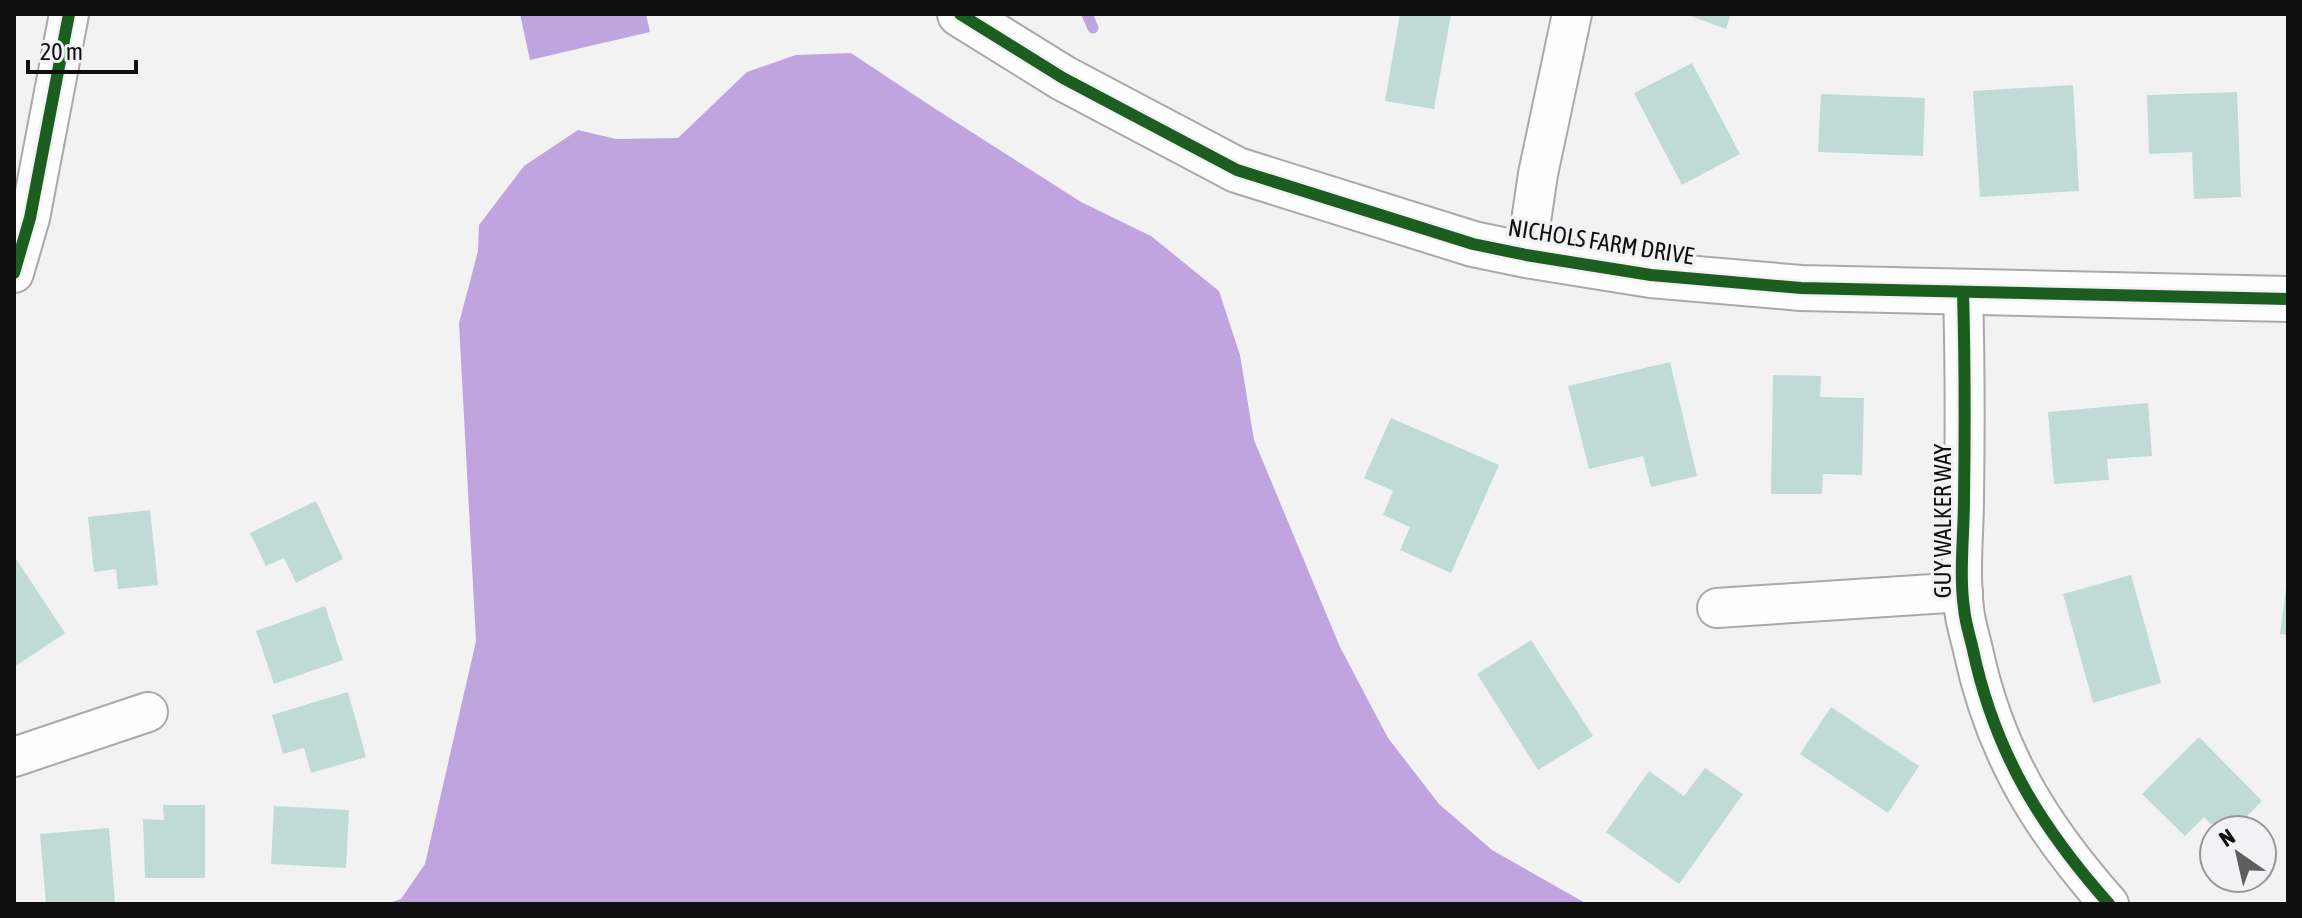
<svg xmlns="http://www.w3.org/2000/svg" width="2302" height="918" font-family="'Asap Condensed',sans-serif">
	<rect width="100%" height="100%" fill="#f2f2f3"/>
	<!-- water -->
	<g fill="#c0a4e0">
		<path d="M520,14H646L650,32L530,60Z"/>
		<path d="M851,53L937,110L1081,202L1151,236L1219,291L1240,355L1254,440L1340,647L1388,738L1439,804L1492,850L1587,904H387L401,899L425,864L476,641L459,323L478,251L479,225L524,166L578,130L616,139L678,138L747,72L796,55Z"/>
	</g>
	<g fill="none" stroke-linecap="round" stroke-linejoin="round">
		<!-- stream -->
		<path stroke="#c0a4e0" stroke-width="11" d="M1087,14L1093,28"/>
	</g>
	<!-- building -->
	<g fill="#c0dbd6">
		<path d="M1400,14H1451L1434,109L1385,101Z"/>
		<path d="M1685,14H1731L1726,29Z"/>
		<path d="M1692,63L1740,154L1682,185L1634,93Z"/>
		<path d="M2073,85L2079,191L1980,197L1973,91Z"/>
		<path d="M2237,92L2241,197L2194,199L2192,152L2149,154L2147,95Z"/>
		<path d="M1821,94L1925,98L1923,156L1818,152Z"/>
		<path d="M1670,362L1697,476L1651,487L1643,456L1589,469L1568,386Z"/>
		<path d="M1773,375L1821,376L1820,397L1864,398L1862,475L1823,474L1822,494H1771Z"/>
		<path d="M2148,403L2152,456L2107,459L2109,480L2054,484L2048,412Z"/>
		<path d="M1391,418L1499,465L1451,573L1400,550L1410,527L1383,515L1393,491L1364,478Z"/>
		<path d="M316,501L343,559L296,583L284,558L266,566L250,533Z"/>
		<path d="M150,510L158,585L118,589L116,569L94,572L88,517Z"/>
		<path d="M14,556L65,633L14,667Z"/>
		<path d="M2131,575L2161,683L2093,703L2063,594Z"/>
		<path d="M2286,588H2288V635L2280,634Z"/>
		<path d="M325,606L343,660L274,684L256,631Z"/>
		<path d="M1531,640L1593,736L1538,770L1477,674Z"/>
		<path d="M348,692L366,757L311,773L304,748L283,754L272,715Z"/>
		<path d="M1831,707L1919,766L1888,813L1800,754Z"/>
		<path d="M2199,737L2262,801L2233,830H2217L2204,817L2185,836L2142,794Z"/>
		<path d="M1705,768L1743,794L1679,884L1606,832L1649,771L1684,796Z"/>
		<path d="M163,805H205V878H145L143,819L164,820Z"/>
		<path d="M274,806L349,810L346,868L271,864Z"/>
		<path d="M109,828L115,904H46L40,834Z"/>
	</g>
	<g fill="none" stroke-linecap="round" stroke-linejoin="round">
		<defs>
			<g id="street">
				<path d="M1526,255L1538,174L1572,14"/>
				<path d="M14,273L30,218L69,14"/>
				<path d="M1963,292C1965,361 1965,430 1964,499C1964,534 1959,574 1964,608C1965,622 1970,636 1973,650C1995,753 2040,826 2109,904"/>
				<path d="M1717,608L1963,592"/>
				<path d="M14,757L148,712"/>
			</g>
			<path id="secondary" d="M960,14L1063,78L1237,170L1473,244L1526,255L1651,275L1801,288L2288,299"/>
		</defs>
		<!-- street casing -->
		<use href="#street" stroke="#a9a9aa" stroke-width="42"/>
		<!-- secondary casing -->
		<use href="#secondary" stroke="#a9a9aa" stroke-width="48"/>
		<!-- street -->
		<use href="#street" stroke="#fdfdfd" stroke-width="38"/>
		<!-- secondary -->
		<use href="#secondary" stroke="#fdfdfd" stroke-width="44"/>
		<defs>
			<g id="cycleway">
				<path d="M960,14L1063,78L1237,170L1473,244L1526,255L1651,275L1801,288L2288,299"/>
				<path d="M14,273L30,218L69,14"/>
				<path d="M1963,292C1965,361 1965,430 1964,499C1964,534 1959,574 1964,608C1965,622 1970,636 1973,650C1995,753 2040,826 2109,904"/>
			</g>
		</defs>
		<!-- cycleway casing -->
		<use href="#cycleway" stroke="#f2f1f4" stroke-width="17"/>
		<!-- cycleway -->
		<use href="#cycleway" stroke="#1b5e20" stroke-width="12"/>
	</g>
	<g text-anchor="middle" stroke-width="7" stroke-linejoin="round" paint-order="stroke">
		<!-- street labels -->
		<g font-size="24" fill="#0f0f10" stroke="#f2f1f4">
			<text transform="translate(1601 242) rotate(9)" y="8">NICHOLS FARM DRIVE</text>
			<text transform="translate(1943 521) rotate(-90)" y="8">GUY WALKER WAY</text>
		</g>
	</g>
	<!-- border -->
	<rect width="2302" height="918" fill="none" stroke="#0f0f10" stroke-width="32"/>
	<!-- north arrow -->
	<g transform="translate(2238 854) rotate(326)"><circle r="38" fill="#f2f1f4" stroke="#979799" stroke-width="2"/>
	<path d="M0-6L14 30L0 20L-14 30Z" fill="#5e5e5f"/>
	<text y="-12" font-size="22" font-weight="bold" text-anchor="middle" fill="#0f0f10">N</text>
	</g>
	<!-- scale -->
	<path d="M28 60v12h108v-12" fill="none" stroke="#0f0f10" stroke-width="4"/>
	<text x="40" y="60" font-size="24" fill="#0f0f10" stroke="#f2f1f4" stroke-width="6" paint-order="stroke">20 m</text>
</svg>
